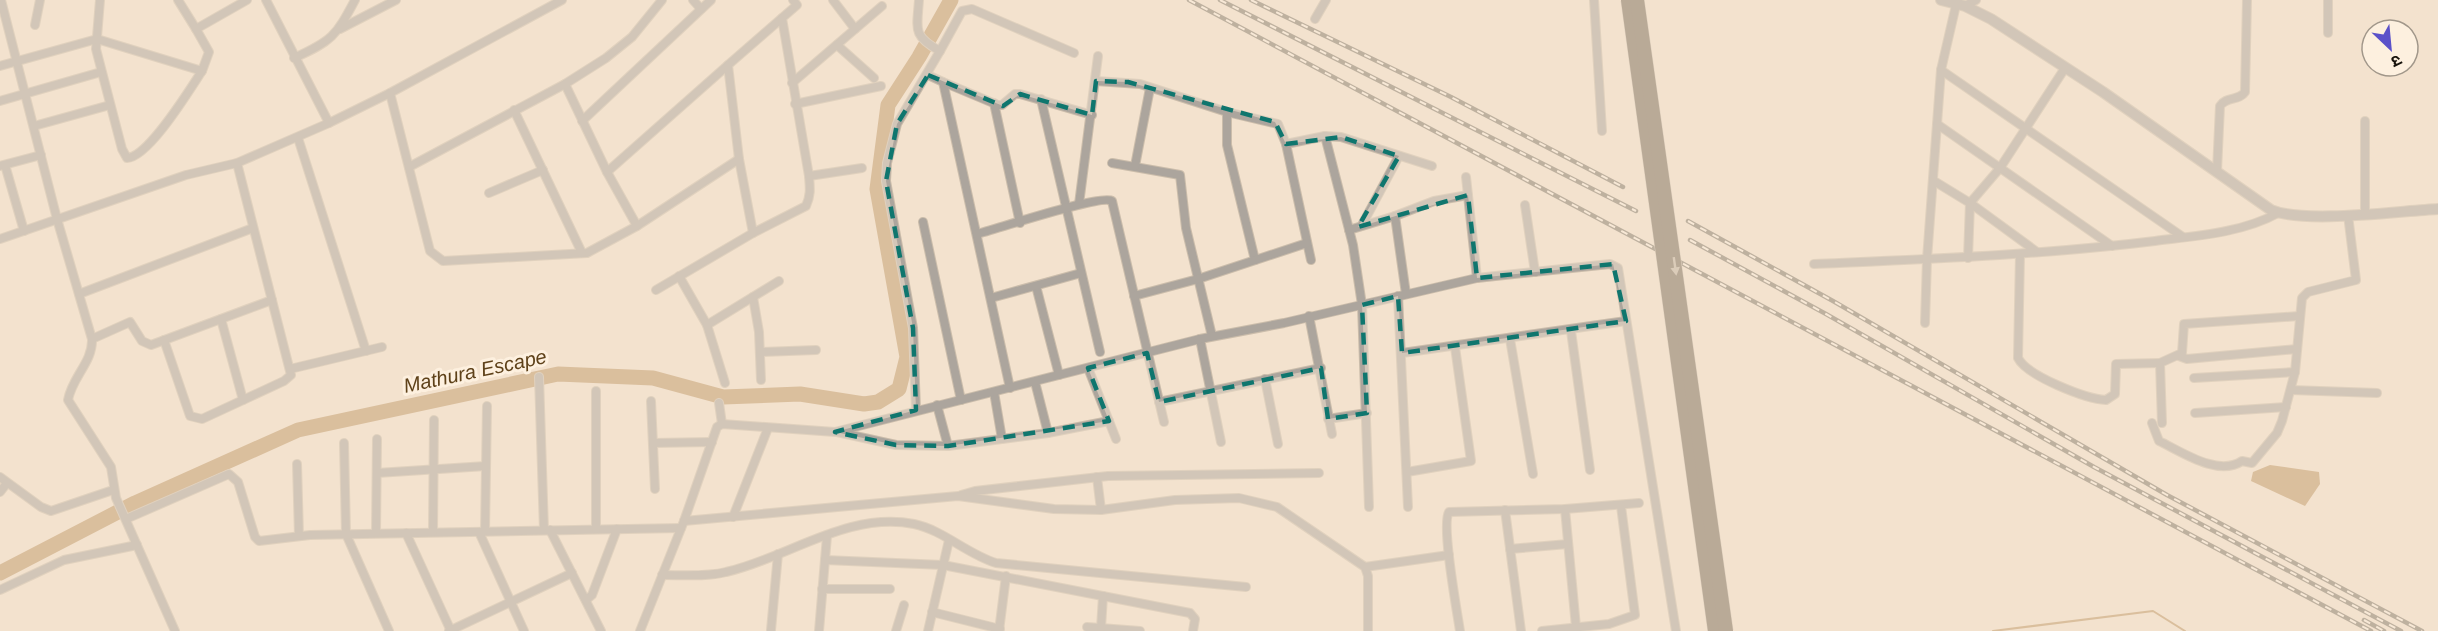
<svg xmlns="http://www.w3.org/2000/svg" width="2438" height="631" font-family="Arial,'Noto Sans Devanagari',sans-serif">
	<rect width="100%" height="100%" fill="#f3e2ce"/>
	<!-- water -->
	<path fill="#bd9462" d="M2270,465L2319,472L2320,484L2305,506L2251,481L2253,472Z"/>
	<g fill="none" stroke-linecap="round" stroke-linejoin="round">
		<!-- stream -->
		<path stroke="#bd9462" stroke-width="2" d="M1993,631L2153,611L2185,631"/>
		<!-- river -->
		<path stroke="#bd9462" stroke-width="15" d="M0,573L135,503L298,430L558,374L653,378L723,397L800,394L864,404L878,402L899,389L907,357L877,189L888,105L919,57L951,0"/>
		<defs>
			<g id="minor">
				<path d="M1,0L57,219L92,339C93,362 72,377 68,400L111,467L116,498L175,631"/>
				<path d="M100,0L96,49L122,149L127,158C149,157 190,89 202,71"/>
				<path d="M178,0L196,29"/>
				<path d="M266,0L329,123L390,93L562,0"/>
				<path d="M693,0L701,9"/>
				<path d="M833,0L855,29"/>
				<path d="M1594,0L1602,131"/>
				<path d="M2328,0V33"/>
				<path d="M1956,5L1941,70L2183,237"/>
				<path d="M1965,6L1976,0"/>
				<path d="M1315,19L1326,0"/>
				<path d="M35,25L40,0"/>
				<path d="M340,29L396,0"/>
				<path d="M837,45L874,78"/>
				<path d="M940,51L962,11L972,9L1074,53"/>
				<path d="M294,58C332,41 336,36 355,0"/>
				<path d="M0,66L97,39L202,71L209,52L196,29L247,0"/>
				<path d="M928,75L943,82L1010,388"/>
				<path d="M1096,81L1140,84L1227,112L1278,124L1286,144L1311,260"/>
				<path d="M943,82L998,105H1002L1015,94H1020L1092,115"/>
				<path d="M792,83L882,6"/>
				<path d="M565,84L607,172L637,226"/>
				<path d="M390,93L430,251L443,261L587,253L637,226L739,159"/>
				<path d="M1041,99L1100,352"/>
				<path d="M0,101L101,72"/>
				<path d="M994,103L1020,223"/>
				<path d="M795,104L881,86"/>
				<path d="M514,110L582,253"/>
				<path d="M1227,112V145L1255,260"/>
				<path d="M582,121L711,0"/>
				<path d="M2365,121V214"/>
				<path d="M1937,124L2112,246"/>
				<path d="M34,126L110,105"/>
				<path d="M1325,136L1341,137L1432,166"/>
				<path d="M298,138L366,351"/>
				<path d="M1286,144L1325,136L1353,245L1362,305L1369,507"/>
				<path d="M1112,163L1180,175L1186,228L1212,336"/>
				<path d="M5,165L24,231"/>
				<path d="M0,166L41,155"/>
				<path d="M1135,166L1150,88"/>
				<path d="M409,167L565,84L606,58L632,37L662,0"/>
				<path d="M2217,171L2220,106C2226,96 2239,101 2245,92L2247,0"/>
				<path d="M607,172L728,65"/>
				<path d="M809,176L862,168"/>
				<path d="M1466,177L1477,278"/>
				<path d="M1934,181L1970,203L2037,252"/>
				<path d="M489,193L543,170"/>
				<path d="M1079,204L1098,56"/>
				<path d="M1525,205L1535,272"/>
				<path d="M1395,216L1434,201L1468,195"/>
				<path d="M923,222L961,400"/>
				<path d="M1362,225L1399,156"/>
				<path d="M1349,230L1395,216L1406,294"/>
				<path d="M753,233L739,159L728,65L782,18"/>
				<path d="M977,234C997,229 1101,194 1112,201L1164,422"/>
				<path d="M0,239L186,175L237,163L329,123"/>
				<path d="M2020,254L2018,358C2027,376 2086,399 2106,400L2115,394L2116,364L2160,363"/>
				<path d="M1968,258L1970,203L2000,168L2065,68"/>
				<path d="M1814,264C1928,259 2041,255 2155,241C2195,236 2242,233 2278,213"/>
				<path d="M679,276L707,325L725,383"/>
				<path d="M1036,286L1059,375"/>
				<path d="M656,290L753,233L806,206C811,195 810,188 809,176L782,18L797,5L793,0"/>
				<path d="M79,294L253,228"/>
				<path d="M1134,296L1198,279L1307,243"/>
				<path d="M1398,296L1408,507"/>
				<path d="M753,297L759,332L761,380"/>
				<path d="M991,298L1081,273"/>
				<path d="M1309,316L1332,434"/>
				<path d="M221,319L243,400"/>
				<path d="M1925,323L1927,259L1941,70"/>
				<path d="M707,325L779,281"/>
				<path d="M1571,331L1590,470"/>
				<path d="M92,339L130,322L142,341L151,345L272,300"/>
				<path d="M1200,339L1221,442"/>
				<path d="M1510,339L1533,474"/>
				<path d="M164,340L190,416L202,419L284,381L291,375L237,163"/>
				<path d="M761,352L816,350"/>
				<path d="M1402,353L1626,321"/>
				<path d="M2179,356L2187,359L2297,349"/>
				<path d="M1088,368L1116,439"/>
				<path d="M290,369L382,347"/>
				<path d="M539,377L544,530"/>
				<path d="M2194,378L2295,372"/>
				<path d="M1265,379L1278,444"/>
				<path d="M1035,382L1048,433"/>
				<path d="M2291,390L2377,393"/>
				<path d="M994,392L1002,439"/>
				<path d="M651,401L655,489"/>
				<path d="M1159,402L1321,368"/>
				<path d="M719,403L722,424"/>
				<path d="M937,405L948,446"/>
				<path d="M916,410L913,328L886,181L887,163L897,124L940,51C912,36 917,29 919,0"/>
				<path d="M2195,413L2286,407"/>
				<path d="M1328,419L1367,413"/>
				<path d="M2152,423L2159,441C2182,452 2218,477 2242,461L2252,463L2277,433L2282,421L2295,372L2302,298L2308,292L2356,280L2348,215"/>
				<path d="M2162,423L2160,363L2182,353L2184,324L2299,316"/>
				<path d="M837,432L896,445L948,446L1048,433L1109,421"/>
				<path d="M344,443L346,534L389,631"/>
				<path d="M653,443L712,442"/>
				<path d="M297,464L299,536"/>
				<path d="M1407,472L1471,461L1455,347"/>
				<path d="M377,473L486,466"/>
				<path d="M0,477L41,507L51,511L113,490"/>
				<path d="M1097,477L1101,510"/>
				<path d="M0,492L7,483"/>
				<path d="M961,495L975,491L1108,476L1319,473"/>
				<path d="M1565,509L1576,627"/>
				<path d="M1505,510L1521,631"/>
				<path d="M733,517L768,428"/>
				<path d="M126,519L229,474L238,482L255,537L259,541L310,535L681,528"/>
				<path d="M684,521L958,496L1054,509L1101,510L1175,500L1239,498L1277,507L1365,567L1368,576V631"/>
				<path d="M596,529V391"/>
				<path d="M550,530L601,631"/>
				<path d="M485,531L487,406"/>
				<path d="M433,532L434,420"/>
				<path d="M479,532L524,631"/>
				<path d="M376,533L377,439"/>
				<path d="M406,533L451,631"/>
				<path d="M1510,549L1568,544"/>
				<path d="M825,560L943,565L1190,613L1195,619L1193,631"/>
				<path d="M1365,567L1449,555"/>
				<path d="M662,575C683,575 706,577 726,572C788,558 847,511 914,524C943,530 967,554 996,563L1246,587"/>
				<path d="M822,589H890"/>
				<path d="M0,590L64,560L137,545"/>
				<path d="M586,600L592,595L617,529"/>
				<path d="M932,612L1000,629"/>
				<path d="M1087,627L1140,631"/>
				<path d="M1101,628L1103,596"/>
				<path d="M771,630L778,554"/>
				<path d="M449,631L572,573"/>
				<path d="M640,631L684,521L717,427L722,424L835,432L1200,339L1284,323L1477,278L1610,264L1618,268L1676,631"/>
				<path d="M819,631L827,536"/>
				<path d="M896,631L904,605"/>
				<path d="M928,631L949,540"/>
				<path d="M999,631L1006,576"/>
				<path d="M1460,631C1457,611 1441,524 1449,512L1565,509L1639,503"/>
				<path d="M1542,631L1609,624L1635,615L1621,506"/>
			</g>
			<path id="tertiary" d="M1941,0L1965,6L1991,19L2103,92L2271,210C2305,224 2398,211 2438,209"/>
		</defs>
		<!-- minor casing -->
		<use href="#minor" stroke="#cbbdab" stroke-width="10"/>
		<!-- tertiary casing -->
		<use href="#tertiary" stroke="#cbbdab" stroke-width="12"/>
		<!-- minor -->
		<use href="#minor" stroke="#aca59d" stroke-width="8"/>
		<!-- tertiary -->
		<use href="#tertiary" stroke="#aca59d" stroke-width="10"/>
		<defs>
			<g id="rail">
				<path d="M1189,0L2371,631"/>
				<path d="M1220,0L1636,211"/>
				<path d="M1251,0L1451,97L1623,187"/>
				<path d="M1688,221L1833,301L2167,495L2422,631"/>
				<path d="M1690,240L1826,314L2094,467L2401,631"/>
				<path d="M2364,620L2384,631"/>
			</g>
		</defs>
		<!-- rail casing -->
		<use href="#rail" stroke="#7f7567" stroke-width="4.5"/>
		<!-- rail -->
		<use href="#rail" stroke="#fdf0df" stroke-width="2" stroke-dasharray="7" stroke-linecap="butt"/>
		<defs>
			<g id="trunk-bridge">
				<path d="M1628,0L1715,631"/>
				<path d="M1637,0L1726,631"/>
			</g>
		</defs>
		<!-- trunk-bridge casing -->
		<use href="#trunk-bridge" stroke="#cbbdab" stroke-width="15" stroke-linecap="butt"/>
		<!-- trunk-bridge -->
		<use href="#trunk-bridge" stroke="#746656" stroke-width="14"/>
	</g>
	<!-- one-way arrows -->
	<defs><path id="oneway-solid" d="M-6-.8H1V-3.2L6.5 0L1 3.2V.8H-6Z" transform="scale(1.5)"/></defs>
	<use fill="#bfb2a1" href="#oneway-solid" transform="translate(1675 266) rotate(82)"/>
	<!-- marked area -->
	<path d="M0 0H2438V631H0ZM928,75L1003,106L1020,94L1092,115L1096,81L1128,82L1275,122L1286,144L1341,137L1399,156L1358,227L1468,195L1477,278L1613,264L1626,321L1402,353L1398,296L1362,305L1367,413L1328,419L1321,368L1159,402L1147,353L1088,368L1109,421L948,446L896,445L835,432L916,410L913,328L886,181L897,124Z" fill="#f3e2ce" fill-opacity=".55" fill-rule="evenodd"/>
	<path fill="none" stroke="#0f766e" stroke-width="4.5" stroke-dasharray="12 8" stroke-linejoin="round" d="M928,75L1003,106L1020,94L1092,115L1096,81L1128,82L1275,122L1286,144L1341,137L1399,156L1358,227L1468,195L1477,278L1613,264L1626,321L1402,353L1398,296L1362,305L1367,413L1328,419L1321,368L1159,402L1147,353L1088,368L1109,421L948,446L896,445L835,432L916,410L913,328L886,181L897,124Z"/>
	<g text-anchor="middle" stroke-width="6" stroke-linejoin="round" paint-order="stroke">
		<!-- water labels -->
		<g font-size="20" font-style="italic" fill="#5e4119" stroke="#fdf0df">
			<text transform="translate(475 371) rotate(-12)" y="7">Mathura Escape</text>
		</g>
	</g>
	<!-- north arrow -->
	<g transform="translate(2390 48) rotate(154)"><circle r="28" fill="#fdf0df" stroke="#a1978a" stroke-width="1.5"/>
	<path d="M0-4.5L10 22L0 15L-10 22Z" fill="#5b51c9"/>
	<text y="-9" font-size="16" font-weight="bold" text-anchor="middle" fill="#17120b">उ</text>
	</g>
</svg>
